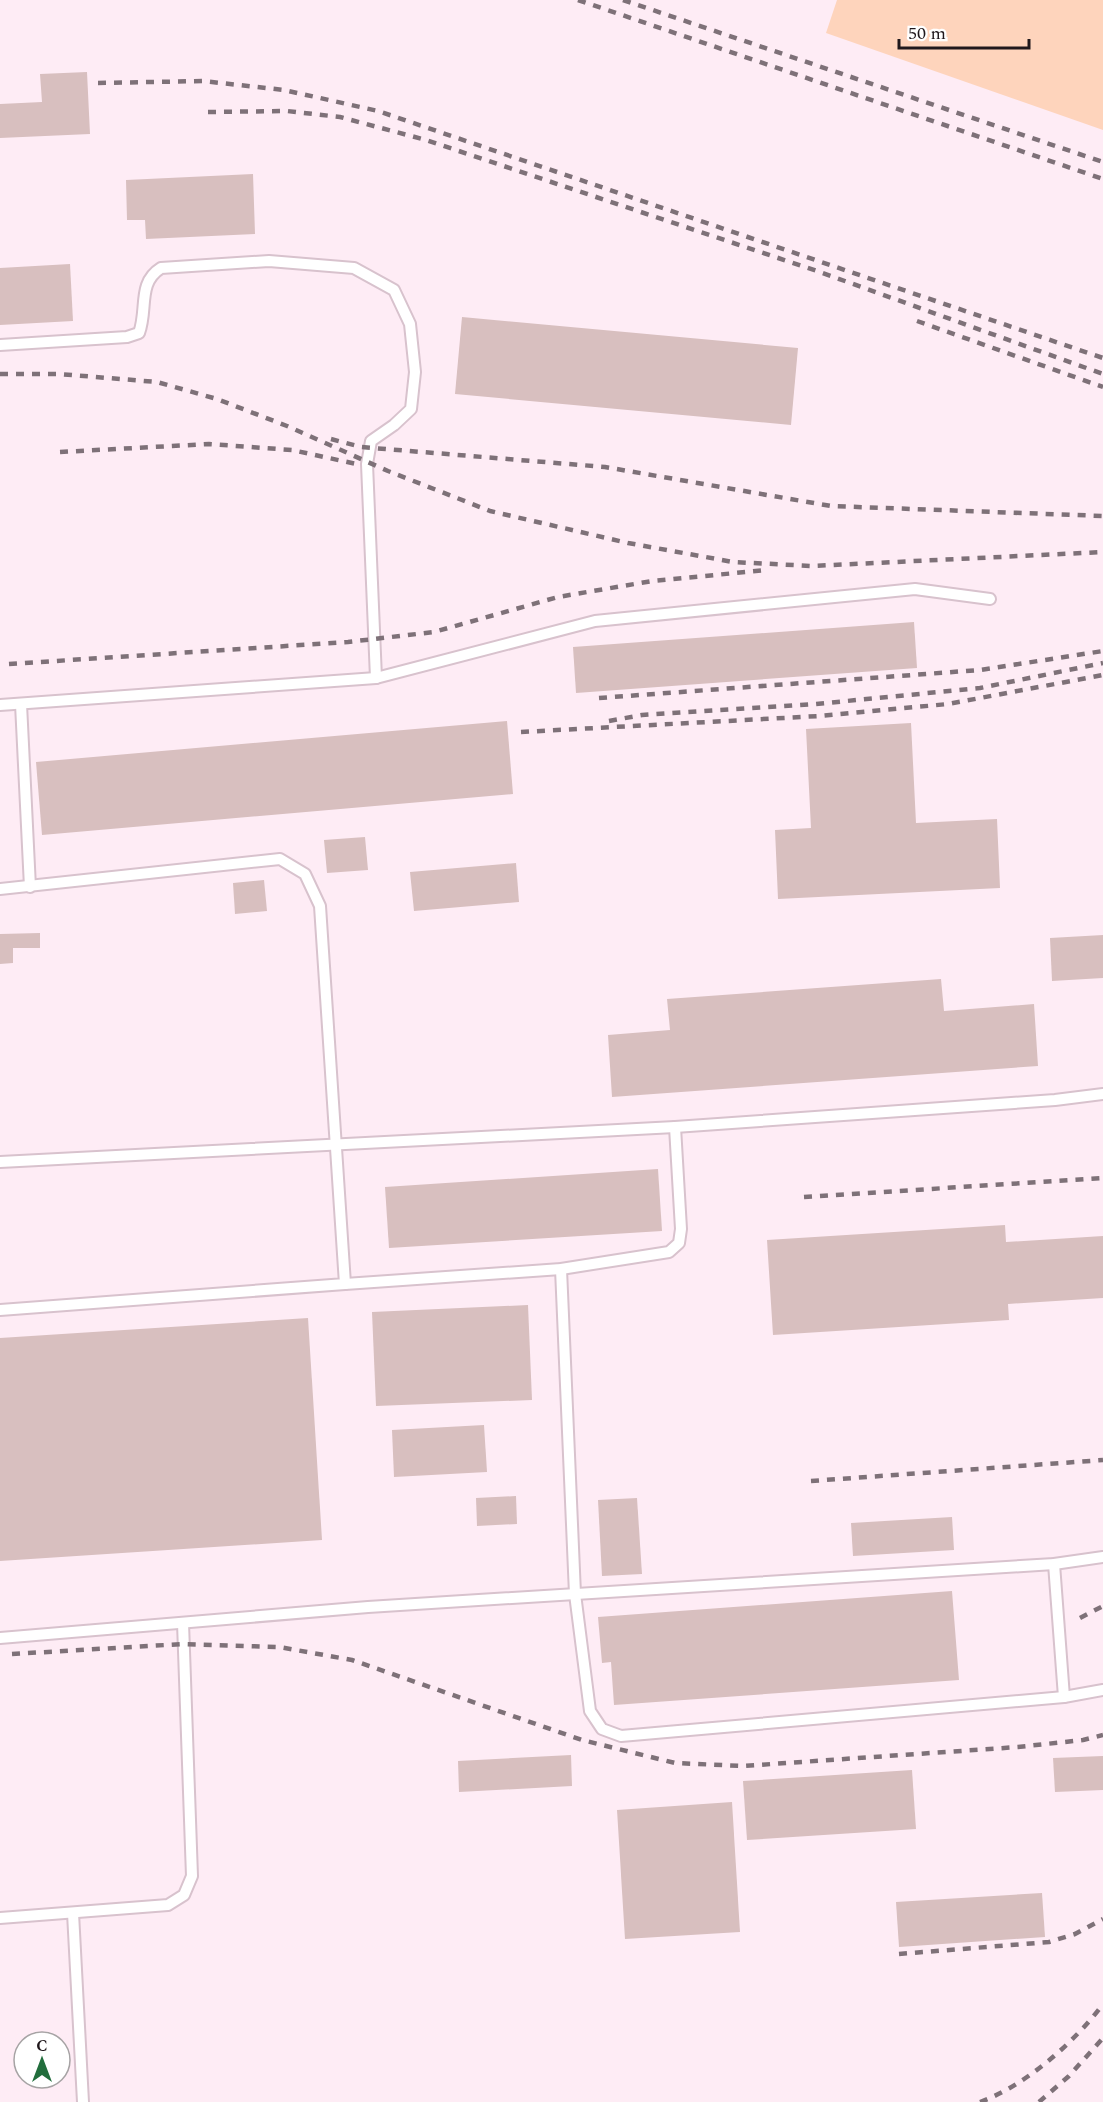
<svg xmlns="http://www.w3.org/2000/svg" width="1103" height="2102" font-family="Spectral,serif">
	<rect width="100%" height="100%" fill="#feecf5"/>
	<!-- green -->
	<path fill="#fed4bc" d="M837,0H1103V130L826,33Z"/>
	<!-- building -->
	<g fill="#d8bfbf">
		<path d="M87,72L90,134L0,138V104L42,102L40,74Z"/>
		<path d="M253,174L255,234L146,239L145,220H127L126,180Z"/>
		<path d="M70,264L73,321L0,325V268Z"/>
		<path d="M462,317L798,348L791,425L455,394Z"/>
		<path d="M914,622L917,668L576,693L573,647Z"/>
		<path d="M507,721L513,794L42,835L36,762Z"/>
		<path d="M911,723L916,823L997,819L1000,888L778,899L775,830L811,828L806,729Z"/>
		<path d="M365,837L368,870L327,873L324,840Z"/>
		<path d="M516,863L519,902L414,911L410,872Z"/>
		<path d="M264,880L267,911L235,914L233,883Z"/>
		<path d="M40,933V948H13V963L0,964V934Z"/>
		<path d="M1103,935V978L1052,981L1050,938Z"/>
		<path d="M941,979L944,1011L1034,1004L1038,1066L612,1097L608,1035L670,1030L667,999Z"/>
		<path d="M658,1169L662,1231L389,1248L385,1187Z"/>
		<path d="M1005,1225L1006,1242L1103,1236V1298L1008,1304L1009,1320L773,1335L767,1240Z"/>
		<path d="M528,1305L532,1400L376,1406L372,1312Z"/>
		<path d="M308,1318L322,1540L0,1561V1338Z"/>
		<path d="M484,1425L487,1472L394,1477L392,1430Z"/>
		<path d="M516,1496L517,1524L477,1526L476,1498Z"/>
		<path d="M637,1498L642,1574L602,1576L598,1500Z"/>
		<path d="M952,1517L954,1550L853,1556L851,1523Z"/>
		<path d="M952,1591L959,1680L614,1705L611,1662L602,1663L598,1617Z"/>
		<path d="M571,1755L572,1786L459,1792L458,1761Z"/>
		<path d="M1103,1756V1790L1055,1792L1053,1758Z"/>
		<path d="M912,1770L916,1829L747,1840L743,1781Z"/>
		<path d="M732,1802L740,1932L625,1939L617,1810Z"/>
		<path d="M1042,1893L1045,1937L899,1947L896,1902Z"/>
	</g>
	<g fill="none" stroke-linecap="round" stroke-linejoin="round">
		<defs>
			<g id="lane">
				<path d="M0,345L127,337L139,333C148,309 137,283 161,268L269,261L354,268L394,290L410,324L415,372L411,409L394,425L371,441L367,464L376,678"/>
				<path d="M21,704L30,887"/>
				<path d="M0,705L376,678L595,621L915,589L990,599"/>
				<path d="M0,889L280,859L305,874L320,906L345,1284L0,1310"/>
				<path d="M0,1162L675,1127L1055,1100L1103,1094"/>
				<path d="M561,1269L575,1594L590,1711L602,1729L621,1736L1064,1697L1103,1690"/>
				<path d="M345,1284L561,1269L669,1252L679,1243L681,1229L675,1127"/>
				<path d="M1054,1564L1064,1697"/>
				<path d="M0,1638L368,1607L1054,1564L1103,1557"/>
				<path d="M73,1913L83,2102"/>
				<path d="M0,1918L168,1905L184,1895L192,1876L183,1623"/>
			</g>
		</defs>
		<!-- lane casing -->
		<use href="#lane" stroke="#d8c2cd" stroke-width="14"/>
		<!-- lane -->
		<use href="#lane" stroke="#fff" stroke-width="10"/>
		<!-- rail -->
		<g stroke="#7e7178" stroke-width="4.5" stroke-dasharray="8 8" stroke-linecap="butt">
			<path d="M578,0L1103,179"/>
			<path d="M623,0L1103,162"/>
			<path d="M98,83L203,81L284,90L378,111L1103,358"/>
			<path d="M208,112L287,111L340,117L426,140L817,271L1103,374"/>
			<path d="M917,321L1103,387"/>
			<path d="M0,374H59L157,382L217,399L287,426L388,471L490,511L628,543L733,562L812,566L1103,552"/>
			<path d="M331,439L361,447L605,467L831,506L1103,516"/>
			<path d="M60,452L209,444L292,450L361,465"/>
			<path d="M9,664L348,642L434,632L558,597L652,581L767,570"/>
			<path d="M599,698L980,670L1103,651"/>
			<path d="M609,721L642,715L816,704L980,688L1103,663"/>
			<path d="M521,732L820,716L948,704L1103,675"/>
			<path d="M804,1197L1103,1178"/>
			<path d="M811,1481L1103,1460"/>
			<path d="M1080,1618L1103,1606"/>
			<path d="M12,1654L183,1644L279,1647L352,1660L582,1740L675,1763L743,1766L1018,1747L1083,1740L1103,1735"/>
			<path d="M899,1954L1049,1942L1075,1934L1103,1919"/>
			<path d="M980,2102C1025,2086 1075,2042 1103,2004"/>
			<path d="M1039,2102L1069,2076L1103,2038"/>
		</g>
	</g>
	<!-- north arrow -->
	<g transform="translate(42 2060)"><circle r="28" fill="#ffffff" stroke="#a6a3a4" stroke-width="1.5"/>
	<path d="M0-4.5L10 22L0 15L-10 22Z" fill="#226e3d"/>
	<text y="-9" font-size="16" font-weight="bold" text-anchor="middle" fill="#20181c">С</text>
	</g>
	<!-- scale -->
	<path d="M899 39v9h130v-9" fill="none" stroke="#20181c" stroke-width="3"/>
	<text x="908" y="39" font-size="18" fill="#20181c" stroke="#ffffff" stroke-width="4.5" paint-order="stroke">50 m</text>
</svg>
